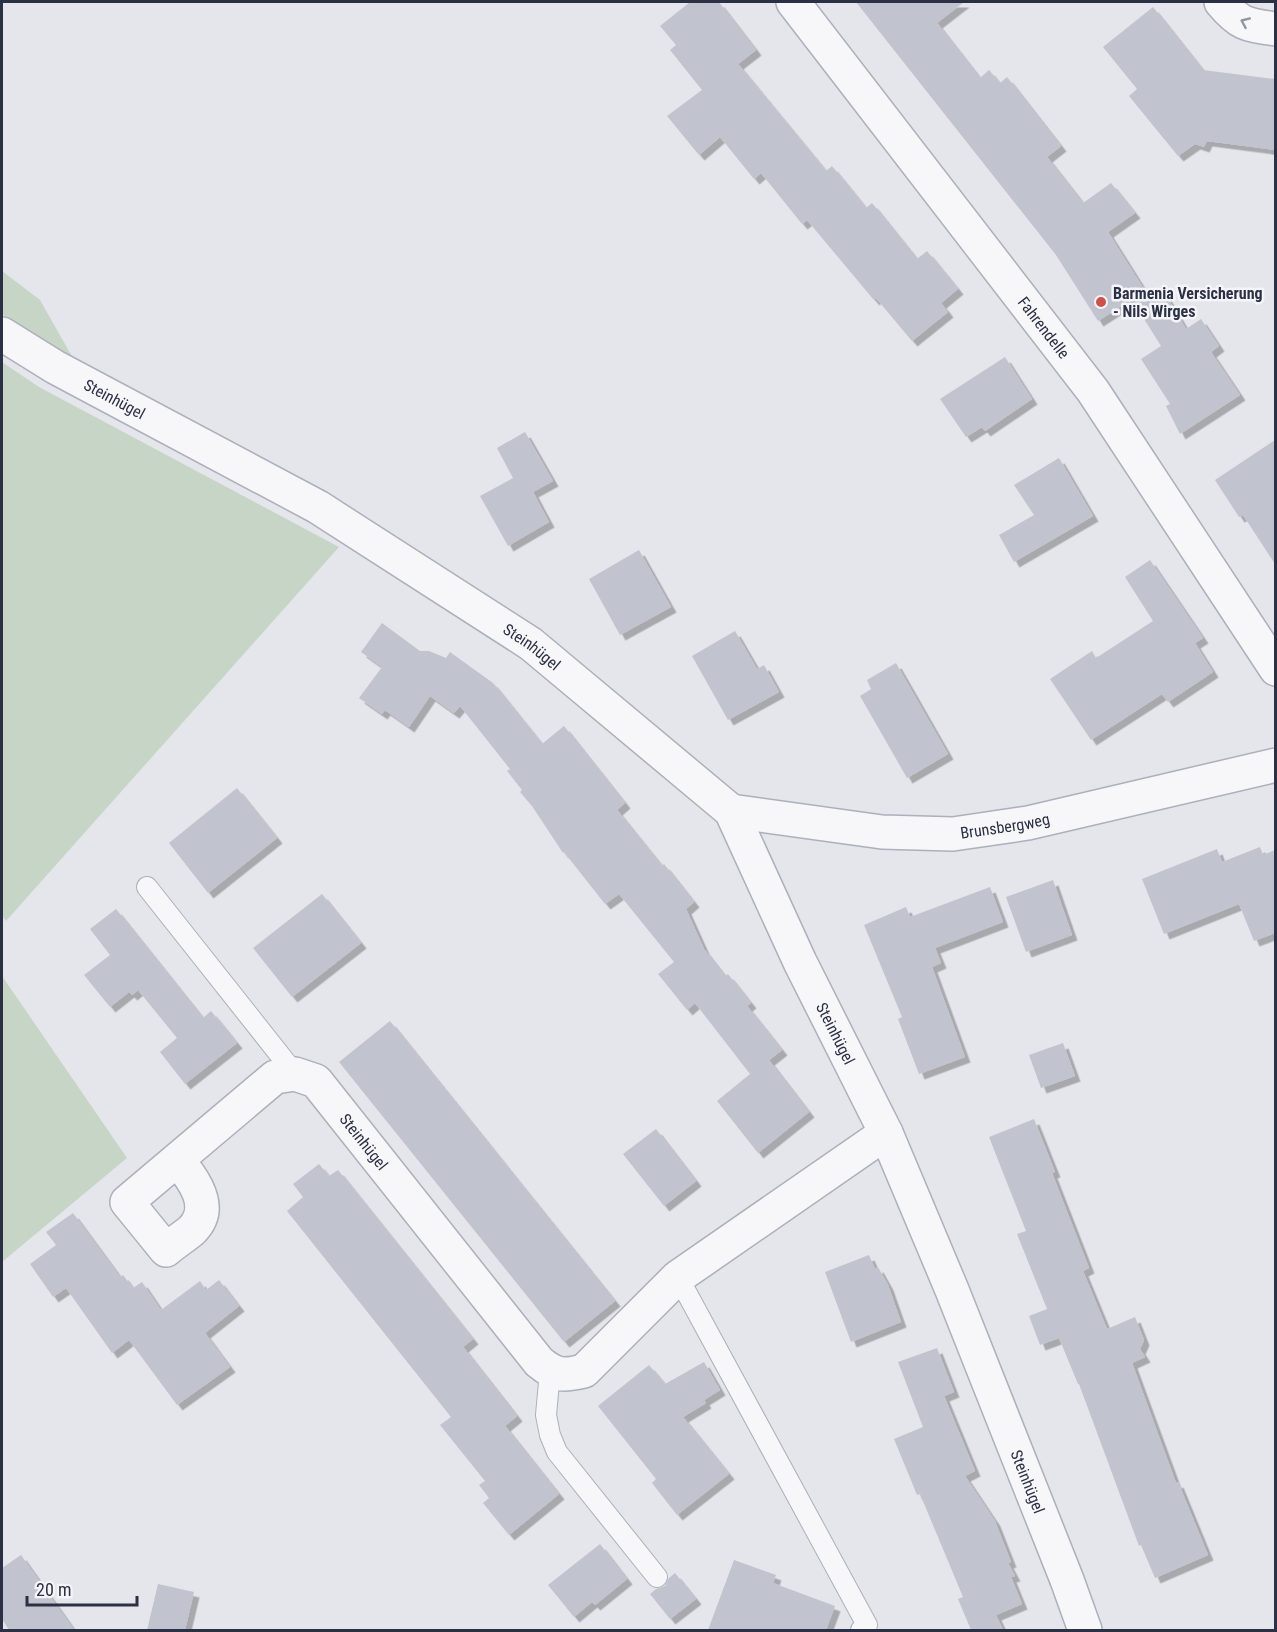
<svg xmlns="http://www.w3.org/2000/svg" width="1277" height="1632" font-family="'Roboto Condensed',sans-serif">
	<defs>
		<filter id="shadow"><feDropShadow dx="5.5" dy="5.5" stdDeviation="0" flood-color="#0004"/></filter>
	</defs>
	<rect width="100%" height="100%" fill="#e4e6ec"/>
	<!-- green -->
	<g fill="#c7d5c6">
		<path d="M2,271L40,300L74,360L2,314Z"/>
		<path d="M2,362L39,387L339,547L6,921L2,916Z"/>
		<path d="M2,976L127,1158L2,1262Z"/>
	</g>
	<!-- building -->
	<g fill="#c1c4ce" filter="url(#shadow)">
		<path d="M690,2H719L756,50L738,64L826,171L832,166L866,208L872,203L917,259L927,251L958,289L941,303L948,312L912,341L876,298L874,300L807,220L802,224L761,173L754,179L720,137L699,155L667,116L702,90L670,50L676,45L660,26Z"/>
		<path d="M856,2H964L937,23L980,78L989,70L1000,83L1007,77L1061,146L1047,157L1083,203L1111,183L1135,213L1108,232L1145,291L1098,321L1056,255Z"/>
		<path d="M1153,7L1203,70L1275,79V150L1207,141L1204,147L1195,144L1178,156L1129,96L1137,89L1103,47Z"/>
		<path d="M1161,287L1186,329L1201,319L1219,346L1211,352L1240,395L1180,434L1166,406L1170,404L1141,359L1161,346L1134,303Z"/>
		<path d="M1005,357L1032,399L985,431L982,427L966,437L940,399Z"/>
		<path d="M525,432L553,481L533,492L549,522L508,546L480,496L513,478L497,448Z"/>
		<path d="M1275,440V564L1243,515L1239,517L1215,480Z"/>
		<path d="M1059,458L1093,516L1014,562L999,535L1034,515L1014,485Z"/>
		<path d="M639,550L671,607L620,635L589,579Z"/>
		<path d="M1150,560L1203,638L1195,643L1213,672L1168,702L1162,694L1091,740L1050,679L1092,651L1096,658L1153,621L1125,577Z"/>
		<path d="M382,623L420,651H429L446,658L450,652L493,683L542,744L564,726L625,803L617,810L662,866L664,864L694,902L686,909L704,949L725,976L728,974L751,1003L747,1006L782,1050L764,1064L769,1060L809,1112L758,1153L717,1101L750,1074L695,1003L687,1010L658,974L674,962L619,894L605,904L564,852L563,853L532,806L520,792L522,790L507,771L510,769L460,706L454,713L430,696L409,727L385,710L382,714L359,698L382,667L361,652Z"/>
		<path d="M735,631L757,669L764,665L779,692L728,720L692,656Z"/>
		<path d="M896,663L948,754L907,778L860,696L871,689L867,680Z"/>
		<path d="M237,788L277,838L208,893L169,843Z"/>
		<path d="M1260,847L1263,855L1275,850V933L1254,941L1239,904L1164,934L1142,879L1217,849L1222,862Z"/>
		<path d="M1053,880L1072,935L1026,952L1006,897Z"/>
		<path d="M990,887L1003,922L935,948L941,963L932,967L965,1057L919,1074L898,1019L902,1017L864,925L906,907L910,917Z"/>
		<path d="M322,894L361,943L292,997L253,948Z"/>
		<path d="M116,909L203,1018L211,1011L237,1043L185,1084L160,1052L177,1038L138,990L132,995L129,992L110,1007L84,975L110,955L90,929Z"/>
		<path d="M390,1021L615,1301L564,1342L339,1062Z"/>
		<path d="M1063,1043L1075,1076L1041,1088L1029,1055Z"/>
		<path d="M1034,1119L1055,1172L1052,1173L1089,1268L1083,1271L1107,1329L1135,1317L1144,1340L1140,1349L1145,1357L1132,1363L1176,1483L1178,1482L1208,1555L1155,1578L1141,1545L1139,1546L1079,1384H1078L1059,1338L1040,1345L1029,1316L1047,1309L1017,1234L1026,1231L989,1137Z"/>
		<path d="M656,1129L696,1181L664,1206L623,1154Z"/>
		<path d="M319,1164L329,1176L338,1170L473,1339L463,1347L517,1416L505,1426L559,1494L509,1535L483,1503L489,1498L479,1485L485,1481L440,1425L451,1417L287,1211L303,1197L293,1184Z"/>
		<path d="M73,1213L120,1277L123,1275L133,1288L142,1282L161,1310L200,1281L206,1290L219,1280L239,1306L205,1333L230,1367L177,1405L129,1340L112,1353L66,1288L53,1297L30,1264L56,1245L46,1232Z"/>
		<path d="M869,1255L875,1269L878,1267L888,1285L901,1322L851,1342L825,1272Z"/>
		<path d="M937,1348L954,1392L944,1396L975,1471L965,1476L995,1521L1011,1562L1008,1563L1015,1576L1011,1577L1022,1604L996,1615L1003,1630H971L958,1599L963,1597L920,1494L917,1495L894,1439L923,1427L898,1362Z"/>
		<path d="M704,1362L720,1390L704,1400L706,1403L683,1417L729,1474L677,1515L652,1483L656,1479L598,1406L649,1365L665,1384Z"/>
		<path d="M600,1544L627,1579L595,1605L592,1602L574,1617L548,1585Z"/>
		<path d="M21,1555L74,1630H9L2,1619V1568Z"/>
		<path d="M734,1560L776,1575L773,1583L835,1606L826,1630H708Z"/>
		<path d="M675,1573L696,1599L670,1619L650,1594L656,1589L665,1586L669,1578Z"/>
		<path d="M158,1584L194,1592L185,1630H147Z"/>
	</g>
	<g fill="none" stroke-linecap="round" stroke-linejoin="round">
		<defs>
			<g id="lane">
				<path d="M147,887L295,1074"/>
				<path d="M678,1277L867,1625L861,1630"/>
				<path d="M550,1371L546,1415L550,1435L557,1452L657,1577"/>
			</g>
			<g id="street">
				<path id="s1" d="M793,2L1093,391L1276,669"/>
				<path d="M1221,2C1240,25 1247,25 1276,29"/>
				<path id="s2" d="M2,334L55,367L318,507L531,644L731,811L800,962L886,1133L952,1290L1067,1580L1085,1630"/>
				<path id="s3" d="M731,811L882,832L953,834L1028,823L1276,765"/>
				<path id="s4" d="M177,1160C193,1178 215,1207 192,1230C184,1237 174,1243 166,1250L127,1202L275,1077L295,1074L316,1081L539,1362C556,1376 563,1376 584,1371L678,1277L886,1133"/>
			</g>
		</defs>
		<!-- lane casing -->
		<use href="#lane" stroke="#adafba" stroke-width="22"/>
		<!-- street casing -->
		<use href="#street" stroke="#adafba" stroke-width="36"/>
		<!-- lane -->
		<use href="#lane" stroke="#f7f7fa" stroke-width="20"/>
		<!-- street -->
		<use href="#street" stroke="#f7f7fa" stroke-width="33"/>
	</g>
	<!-- one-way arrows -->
	<defs><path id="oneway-chevron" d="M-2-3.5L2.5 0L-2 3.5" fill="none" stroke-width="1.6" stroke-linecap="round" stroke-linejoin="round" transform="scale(1.5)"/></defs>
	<use stroke="#92949f" href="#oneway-chevron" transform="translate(1245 22) rotate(-156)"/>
	<!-- markers -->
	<circle fill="#cc524e" stroke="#f4f5f9" stroke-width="2" cx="1101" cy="302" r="6"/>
	<g text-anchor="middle" stroke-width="5" stroke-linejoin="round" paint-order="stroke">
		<!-- poi labels -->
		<g font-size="16" font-weight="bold" fill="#2c3044" stroke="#f4f5f9" text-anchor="start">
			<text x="1113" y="299">Barmenia Versicherung<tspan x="1113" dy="18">- Nils Wirges</tspan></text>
		</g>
		<!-- street labels -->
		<g font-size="16" fill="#2c3044" stroke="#f4f5f9">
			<text dy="6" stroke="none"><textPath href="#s1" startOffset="411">Fahrendelle</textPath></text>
			<text dy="6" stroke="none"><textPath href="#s2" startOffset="130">Steinhügel</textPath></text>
			<text dy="6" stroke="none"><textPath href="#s2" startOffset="616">Steinhügel</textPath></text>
			<text dy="6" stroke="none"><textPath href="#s3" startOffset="276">Brunsbergweg</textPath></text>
			<text dy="6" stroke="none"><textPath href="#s2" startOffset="1120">Steinhügel</textPath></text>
			<text dy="6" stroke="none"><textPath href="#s4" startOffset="488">Steinhügel</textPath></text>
			<text dy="6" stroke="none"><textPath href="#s2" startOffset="1608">Steinhügel</textPath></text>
		</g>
	</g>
	<!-- border -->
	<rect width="1277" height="1632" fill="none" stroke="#2c3044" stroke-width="6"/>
	<!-- scale -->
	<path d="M27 1596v9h110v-9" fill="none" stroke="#2c3044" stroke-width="3"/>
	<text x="36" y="1596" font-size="18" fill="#2c3044" stroke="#f4f5f9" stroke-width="4.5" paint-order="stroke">20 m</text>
</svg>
